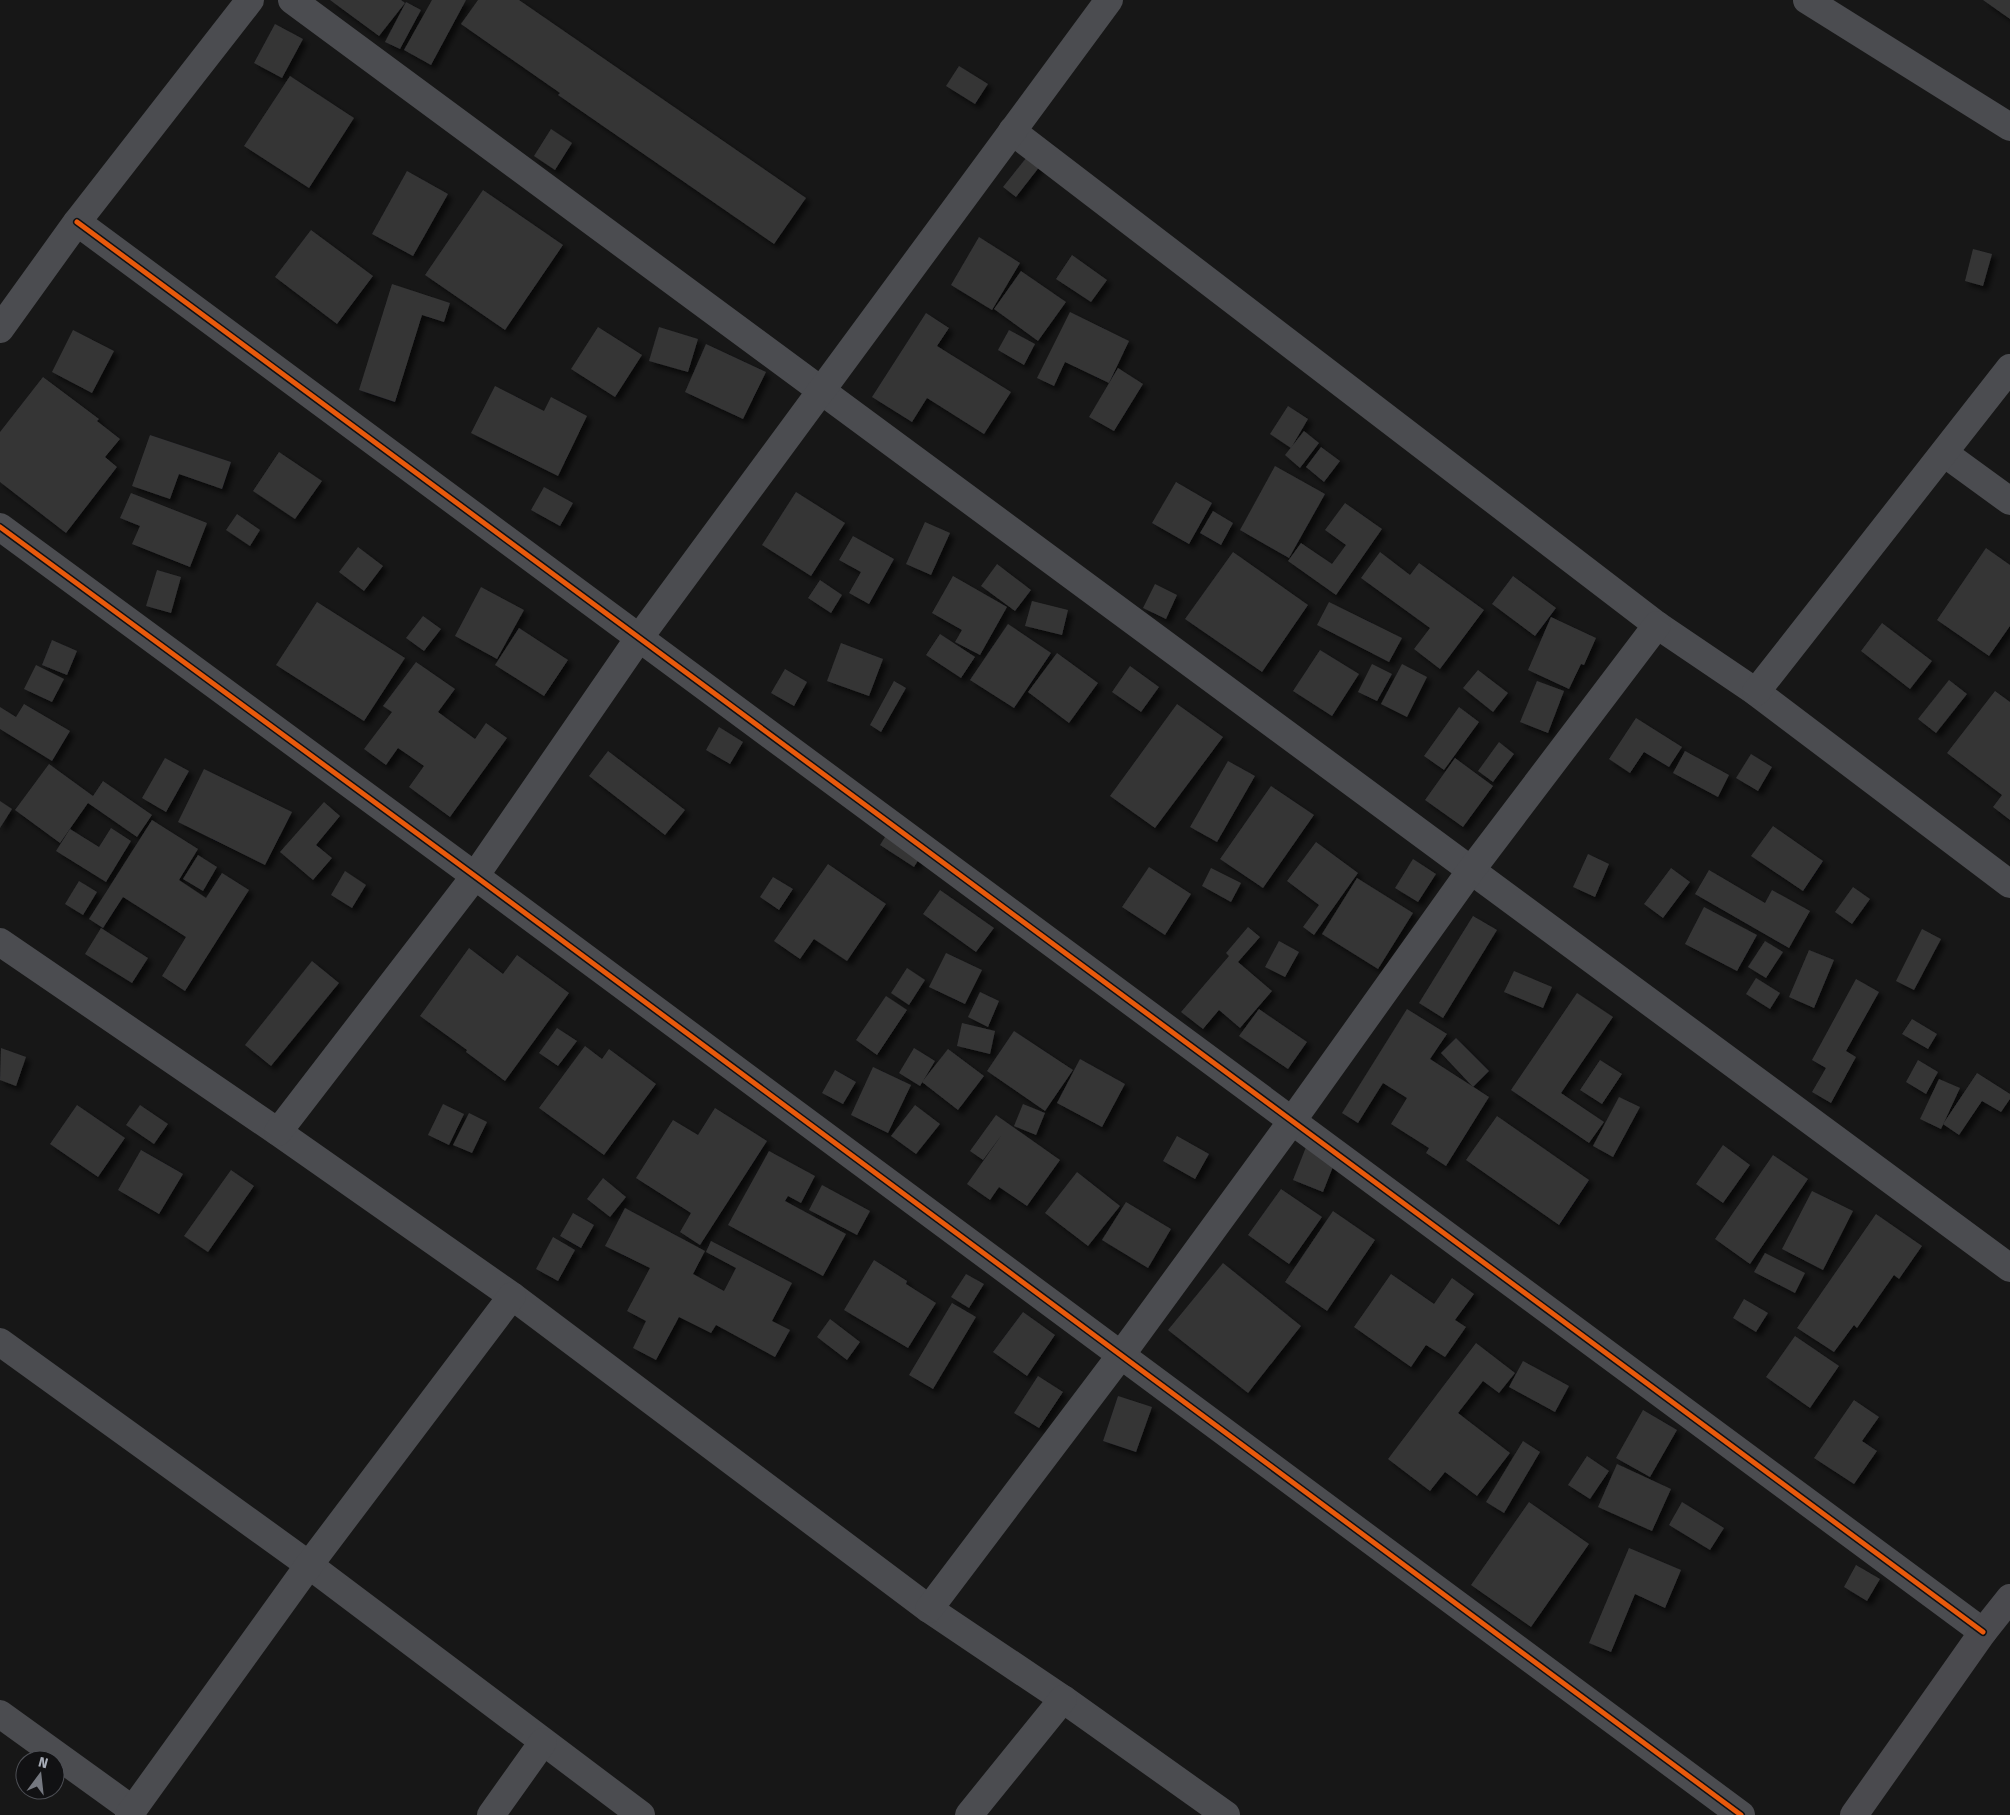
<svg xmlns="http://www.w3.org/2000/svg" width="2010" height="1815" font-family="'Fira Sans',sans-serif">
	<defs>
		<filter id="shadow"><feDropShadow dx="4.5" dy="4.5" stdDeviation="2.5" flood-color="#0009"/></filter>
	</defs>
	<rect width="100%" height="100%" fill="#171717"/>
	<!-- building -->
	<g fill="#353536" filter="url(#shadow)">
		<path d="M330,0H401L405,3L379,36Z"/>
		<path d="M432,0H466L431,65L404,50Z"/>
		<path d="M478,0H519L806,198L774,244L558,95L560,93L461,24Z"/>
		<path d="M1983,0H2010V19Z"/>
		<path d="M406,2L421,10L400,49L385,42Z"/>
		<path d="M275,24L303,39L282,78L254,63Z"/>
		<path d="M959,66L988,84L975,104L946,86Z"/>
		<path d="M290,76L354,118L309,188L244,146Z"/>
		<path d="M551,129L572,143L555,170L534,156Z"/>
		<path d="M1042,138L1054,148L1016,197L1003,187Z"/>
		<path d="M407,171L448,194L413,256L372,234Z"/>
		<path d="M483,190L563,245L505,330L425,275Z"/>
		<path d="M311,230L373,276L337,324L275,277Z"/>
		<path d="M979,237L1020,263L992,310L951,285Z"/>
		<path d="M1973,249L1992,254L1983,286L1965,281Z"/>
		<path d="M1072,255L1107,280L1091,302L1056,279Z"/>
		<path d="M1021,271L1066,302L1038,341L994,309Z"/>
		<path d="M392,284L450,303L444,322L422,315L395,402L359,390Z"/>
		<path d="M1070,312L1129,341L1109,383L1065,362L1054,386L1037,378Z"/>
		<path d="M926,313L949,328L937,346L1011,392L984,434L927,398L912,422L872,397Z"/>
		<path d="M598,327L642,355L615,397L571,369Z"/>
		<path d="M659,327L698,339L688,372L649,361Z"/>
		<path d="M73,330L114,351L92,393L52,372Z"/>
		<path d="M1009,330L1035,344L1024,365L998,350Z"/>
		<path d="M706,344L766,372L743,419L685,392Z"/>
		<path d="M1118,368L1143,384L1114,431L1089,417Z"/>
		<path d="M43,377L99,419L97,421L120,439L105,457L117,467L66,533L0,482V432Z"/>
		<path d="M495,386L544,411L551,397L587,416L558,476L471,433Z"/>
		<path d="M1288,406L1308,419L1291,448L1270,434Z"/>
		<path d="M1304,431L1319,443L1300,468L1285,455Z"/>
		<path d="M150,435L231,462L222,489L179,474L170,499L132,486Z"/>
		<path d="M1321,447L1340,461L1324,482L1306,467Z"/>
		<path d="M279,452L322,481L295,519L253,491Z"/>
		<path d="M1275,466L1325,494L1289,558L1240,530Z"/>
		<path d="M1176,482L1212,503L1189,544L1152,523Z"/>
		<path d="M544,487L573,503L560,526L531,510Z"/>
		<path d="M796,492L845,523L811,576L762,545Z"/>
		<path d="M131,493L207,523L190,567L132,544L140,526L120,518Z"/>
		<path d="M1345,503L1382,529L1336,595L1288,561L1301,543L1332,564L1346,545L1325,530Z"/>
		<path d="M1213,511L1233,523L1221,545L1200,533Z"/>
		<path d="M237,514L260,530L250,546L226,530Z"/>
		<path d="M925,522L950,533L931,575L906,564Z"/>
		<path d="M853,536L894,559L869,604L849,593L861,572L839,560Z"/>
		<path d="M358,547L383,566L364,591L339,572Z"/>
		<path d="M1986,548L2010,565V626L1989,656L1937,620Z"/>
		<path d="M1233,552L1308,605L1262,672L1185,619Z"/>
		<path d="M1380,552L1410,575L1419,563L1484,610L1440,669L1414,649L1430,628L1361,578Z"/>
		<path d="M997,564L1031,590L1015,611L981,586Z"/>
		<path d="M157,570L181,577L171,613L146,606Z"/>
		<path d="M953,576L1007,607L980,655L955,642L962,630L932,613Z"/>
		<path d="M1513,576L1556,608L1535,636L1492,604Z"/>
		<path d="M820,580L842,595L831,613L808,598Z"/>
		<path d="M1155,584L1177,595L1166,619L1143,608Z"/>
		<path d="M481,587L524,610L497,659L455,636Z"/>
		<path d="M1032,601L1068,610L1062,635L1025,626Z"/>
		<path d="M317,602L405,658L364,721L276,665Z"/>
		<path d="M1329,602L1402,638L1389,662L1317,625Z"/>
		<path d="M423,616L441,629L424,651L406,638Z"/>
		<path d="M1551,617L1596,638L1584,665L1581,664L1569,689L1528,670Z"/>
		<path d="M1882,623L1932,661L1910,689L1861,651Z"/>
		<path d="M1008,624L1051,653L1014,708L970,680Z"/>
		<path d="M519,628L568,660L544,696L495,665Z"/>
		<path d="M940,634L975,657L961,678L926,655Z"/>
		<path d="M52,640L77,651L67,675L42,665Z"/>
		<path d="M841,643L883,659L869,696L827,681Z"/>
		<path d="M1320,650L1359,674L1332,716L1293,691Z"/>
		<path d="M1057,653L1098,683L1069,723L1028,692Z"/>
		<path d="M416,662L455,689L438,712L475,739L486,723L507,738L450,817L409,787L424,766L398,748L386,765L364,749L392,712L383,706Z"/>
		<path d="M1372,664L1392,674L1377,701L1358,692Z"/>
		<path d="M1402,664L1427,677L1407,717L1381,704Z"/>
		<path d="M36,665L64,679L52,702L24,689Z"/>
		<path d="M1130,666L1159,687L1141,712L1112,692Z"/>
		<path d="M785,669L807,682L794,706L771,693Z"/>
		<path d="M1478,670L1508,693L1493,712L1463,688Z"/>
		<path d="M1949,680L1967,694L1936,733L1918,719Z"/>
		<path d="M894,681L906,688L881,732L870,725Z"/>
		<path d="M1537,681L1564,691L1548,733L1520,722Z"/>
		<path d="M1995,691L2010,702V820L1993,807L2002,795L1947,753Z"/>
		<path d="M24,704L70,731L52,761L0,729V707L16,717Z"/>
		<path d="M1177,704L1223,737L1155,828L1110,796Z"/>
		<path d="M1459,707L1479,722L1444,770L1424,756Z"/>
		<path d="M1636,718L1682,747L1669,767L1644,752L1630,773L1609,759Z"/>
		<path d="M719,727L743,742L730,764L706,750Z"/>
		<path d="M1499,742L1514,754L1493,782L1478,771Z"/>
		<path d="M608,751L685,810L665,835L589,776Z"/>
		<path d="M1685,751L1729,775L1718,797L1673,773Z"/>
		<path d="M1751,754L1772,767L1758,791L1736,778Z"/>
		<path d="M165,758L189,771L166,812L142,798Z"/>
		<path d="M1455,758L1493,786L1463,827L1425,800Z"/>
		<path d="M1228,761L1255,776L1217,842L1190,827Z"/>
		<path d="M49,764L93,796L103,781L152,815L137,837L88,803L60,843L15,810Z"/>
		<path d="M204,769L292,812L265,865L178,822Z"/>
		<path d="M1271,786L1314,815L1263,888L1220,859Z"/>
		<path d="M0,801L12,809L0,828Z"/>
		<path d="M324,802L340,816L316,845L332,858L313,880L280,852Z"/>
		<path d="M152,820L198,849L179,880L206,898L222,873L249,890L185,991L162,976L186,937L123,897L103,928L89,919Z"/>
		<path d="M1773,826L1823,861L1803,891L1751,856Z"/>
		<path d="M111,828L131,841L106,882L56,851L70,829L99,847Z"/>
		<path d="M890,829L924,851L914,867L880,845Z"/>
		<path d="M1316,842L1358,873L1314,935L1303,927L1319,905L1287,881Z"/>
		<path d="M1588,854L1609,864L1595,897L1573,887Z"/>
		<path d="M198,855L217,867L203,891L183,879Z"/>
		<path d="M1413,859L1436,874L1418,902L1395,888Z"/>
		<path d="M828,864L886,904L847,961L814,939L800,959L774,941Z"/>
		<path d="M1149,867L1191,894L1165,935L1122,907Z"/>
		<path d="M1211,868L1241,883L1231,902L1202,886Z"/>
		<path d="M1671,868L1690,882L1663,918L1644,904Z"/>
		<path d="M1709,870L1765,903L1772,890L1810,911L1789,948L1695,894Z"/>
		<path d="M345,871L366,885L352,908L331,895Z"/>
		<path d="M773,877L793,889L779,910L760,897Z"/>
		<path d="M1357,878L1413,913L1378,969L1322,934Z"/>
		<path d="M79,881L97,892L83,915L65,904Z"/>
		<path d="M1853,887L1870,899L1852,924L1835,912Z"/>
		<path d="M940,890L994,928L976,952L923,914Z"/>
		<path d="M1704,907L1757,935L1737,971L1685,944Z"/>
		<path d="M1473,916L1497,930L1443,1018L1419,1003Z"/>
		<path d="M1248,927L1260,937L1238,962L1272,991L1240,1028L1219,1010L1203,1029L1181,1012L1229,956L1226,953Z"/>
		<path d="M101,928L148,958L132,983L85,954Z"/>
		<path d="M1922,929L1941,939L1914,990L1896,981Z"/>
		<path d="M1279,941L1299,952L1285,977L1265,967Z"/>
		<path d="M1765,941L1783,952L1766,978L1748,967Z"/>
		<path d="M469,948L503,974L517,955L569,993L505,1081L466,1052L467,1050L420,1016Z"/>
		<path d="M1809,950L1834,960L1814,1008L1789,997Z"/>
		<path d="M946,953L982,970L965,1004L929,987Z"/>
		<path d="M312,961L339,983L271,1066L245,1045Z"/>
		<path d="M907,968L925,980L909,1005L891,993Z"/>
		<path d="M1514,971L1552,987L1543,1008L1504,992Z"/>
		<path d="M1756,978L1780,993L1770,1009L1746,994Z"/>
		<path d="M1856,979L1879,992L1846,1051L1856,1057L1831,1103L1812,1092L1826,1068L1812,1060Z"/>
		<path d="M980,992L999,1001L988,1027L968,1017Z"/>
		<path d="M1577,993L1613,1017L1561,1093L1604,1122L1589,1143L1511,1090Z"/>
		<path d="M886,996L907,1010L877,1055L856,1040Z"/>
		<path d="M1259,1009L1307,1042L1288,1069L1239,1036Z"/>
		<path d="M1407,1009L1447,1034L1430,1059L1489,1097L1446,1166L1426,1153L1429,1148L1391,1124L1407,1098L1383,1083L1358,1123L1342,1113Z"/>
		<path d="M1912,1019L1937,1034L1928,1049L1902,1034Z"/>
		<path d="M962,1023L995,1031L990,1054L957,1046Z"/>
		<path d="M557,1028L577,1041L558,1066L539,1053Z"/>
		<path d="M1014,1031L1073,1070L1045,1111L987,1071Z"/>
		<path d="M1456,1038L1489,1071L1473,1087L1441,1053Z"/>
		<path d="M585,1046L602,1059L609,1049L656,1084L604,1155L539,1108Z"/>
		<path d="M1,1048L26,1057L16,1086L0,1080Z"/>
		<path d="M914,1048L935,1061L920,1086L899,1073Z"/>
		<path d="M948,1049L984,1076L958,1110L922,1082Z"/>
		<path d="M1080,1059L1125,1084L1102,1127L1057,1103Z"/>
		<path d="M1600,1060L1622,1074L1602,1104L1580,1090Z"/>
		<path d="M1918,1060L1938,1072L1926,1094L1906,1082Z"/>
		<path d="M873,1067L911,1085L888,1133L851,1115Z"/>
		<path d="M835,1070L856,1082L843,1104L822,1093Z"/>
		<path d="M1977,1073L2010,1094V1099L2001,1112L1982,1101L1959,1135L1943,1124Z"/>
		<path d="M1939,1079L1960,1088L1941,1129L1920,1119Z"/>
		<path d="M1619,1097L1640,1107L1613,1157L1593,1146Z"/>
		<path d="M443,1104L464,1114L449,1145L428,1135Z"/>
		<path d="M1023,1104L1045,1113L1036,1135L1014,1126Z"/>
		<path d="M77,1105L125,1138L98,1177L50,1144Z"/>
		<path d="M140,1105L168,1124L154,1144L126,1125Z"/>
		<path d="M915,1105L940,1124L916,1154L891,1136Z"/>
		<path d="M715,1108L767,1141L700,1245L680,1232L691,1213L636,1178L673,1120L698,1135Z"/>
		<path d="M469,1113L487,1122L472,1153L453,1145Z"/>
		<path d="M996,1115L1060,1160L1027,1206L999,1187L990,1200L967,1184L1003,1133L983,1160L970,1151Z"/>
		<path d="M1497,1116L1589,1180L1559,1225L1466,1160Z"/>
		<path d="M1177,1136L1209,1154L1195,1179L1163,1161Z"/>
		<path d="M1308,1142L1338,1154L1323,1192L1293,1180Z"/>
		<path d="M1723,1145L1750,1165L1723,1203L1696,1184Z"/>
		<path d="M141,1150L183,1174L159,1214L118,1190Z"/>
		<path d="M769,1151L815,1176L801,1203L788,1196L785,1201L846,1234L823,1276L728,1225Z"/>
		<path d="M1773,1155L1808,1179L1750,1264L1715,1239Z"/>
		<path d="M231,1170L254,1186L208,1252L184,1236Z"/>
		<path d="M1077,1172L1120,1206L1088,1246L1045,1213Z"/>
		<path d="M603,1178L626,1197L610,1217L587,1199Z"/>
		<path d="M822,1185L870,1211L857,1235L809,1210Z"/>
		<path d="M1281,1189L1322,1217L1289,1264L1248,1235Z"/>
		<path d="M1812,1191L1853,1211L1823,1270L1782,1249Z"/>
		<path d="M1126,1202L1171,1229L1148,1268L1102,1240Z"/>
		<path d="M625,1208L705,1251L693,1274L724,1291L736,1268L706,1252L711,1241L792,1283L772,1321L790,1330L775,1357L716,1325L711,1333L679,1317L656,1360L633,1348L646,1321L627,1311L650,1268L605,1246Z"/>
		<path d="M1333,1211L1375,1240L1327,1311L1285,1282Z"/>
		<path d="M573,1213L594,1225L581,1248L560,1236Z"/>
		<path d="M1876,1214L1922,1246L1899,1279L1894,1275L1857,1328L1854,1325L1834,1352L1797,1328Z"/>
		<path d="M553,1237L575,1250L558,1281L536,1269Z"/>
		<path d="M1765,1253L1805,1273L1795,1293L1754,1272Z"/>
		<path d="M874,1260L907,1281L906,1284L936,1303L908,1348L844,1310Z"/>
		<path d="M1223,1263L1301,1326L1248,1393L1168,1330Z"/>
		<path d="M966,1274L984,1284L969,1308L951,1297Z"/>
		<path d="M1391,1274L1434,1304L1452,1278L1474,1294L1455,1320L1466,1327L1445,1357L1426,1345L1411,1367L1354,1327Z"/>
		<path d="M1744,1299L1768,1313L1756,1332L1733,1318Z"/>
		<path d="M952,1303L976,1317L933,1389L909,1375Z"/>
		<path d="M1023,1312L1055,1335L1027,1376L993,1352Z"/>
		<path d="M830,1319L860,1342L847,1360L817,1337Z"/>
		<path d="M1795,1336L1839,1366L1810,1408L1766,1377Z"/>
		<path d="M1476,1343L1515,1373L1499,1393L1483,1381L1458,1413L1510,1453L1477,1496L1445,1472L1430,1491L1388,1459Z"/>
		<path d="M1523,1361L1569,1386L1555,1412L1509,1387Z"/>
		<path d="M1038,1376L1063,1392L1039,1428L1014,1413Z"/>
		<path d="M1118,1396L1152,1407L1136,1452L1103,1441Z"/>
		<path d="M1854,1400L1879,1417L1862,1441L1877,1451L1854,1484L1814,1458Z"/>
		<path d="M1643,1410L1677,1430L1650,1477L1616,1458Z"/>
		<path d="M1523,1441L1540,1452L1504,1513L1486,1502Z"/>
		<path d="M1587,1456L1609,1471L1590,1499L1568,1485Z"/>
		<path d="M1617,1464L1671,1489L1652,1531L1598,1507Z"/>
		<path d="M1529,1502L1589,1544L1531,1627L1471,1585Z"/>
		<path d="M1682,1502L1724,1528L1710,1550L1669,1525Z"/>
		<path d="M1629,1548L1681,1570L1665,1608L1635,1594L1611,1652L1589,1643Z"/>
		<path d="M1856,1565L1880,1579L1867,1601L1844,1587Z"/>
	</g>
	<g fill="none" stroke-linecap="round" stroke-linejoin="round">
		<!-- street -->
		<g stroke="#4b4c50" stroke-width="28">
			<path d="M292,0C862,426 1435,848 2010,1268"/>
			<path d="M1807,0L2010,127"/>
			<path d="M1012,131L1657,625L1756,692L2010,884"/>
			<path d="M77,222L1983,1632"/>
			<path d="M0,329L77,222L250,0"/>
			<path d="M1944,453L2010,501"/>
			<path d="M0,527L475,876L1741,1815"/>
			<path d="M1756,692L2010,368"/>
			<path d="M0,942L278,1132L512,1296L929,1609L1063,1699L1226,1815"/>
			<path d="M278,1132L475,876L639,638L1109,0"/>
			<path d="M0,1342L309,1565L641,1815"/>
			<path d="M929,1609L1121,1355L1292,1121L1469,873L1657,625"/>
			<path d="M0,1714L133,1810"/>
			<path d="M129,1815L309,1565L512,1296"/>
			<path d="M491,1815L543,1742"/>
			<path d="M969,1815L1063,1699"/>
		</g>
		<!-- secondary -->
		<path stroke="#4a4a4e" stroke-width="28" d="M1854,1815L1983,1632L2010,1598"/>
		<defs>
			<g id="cycleway">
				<path d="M77,222L1983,1632"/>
				<path d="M0,527L475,876L1741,1815"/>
			</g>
		</defs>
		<!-- cycleway casing -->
		<use href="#cycleway" stroke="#111113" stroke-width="8"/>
		<!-- cycleway -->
		<use href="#cycleway" stroke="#e8590c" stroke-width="5"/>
	</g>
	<!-- north arrow -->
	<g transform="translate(40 1775) rotate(15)"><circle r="24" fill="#111113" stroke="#4d4f55"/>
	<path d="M0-4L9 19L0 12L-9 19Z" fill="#757880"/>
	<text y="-8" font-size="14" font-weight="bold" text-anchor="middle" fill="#a8adb8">N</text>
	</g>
</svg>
